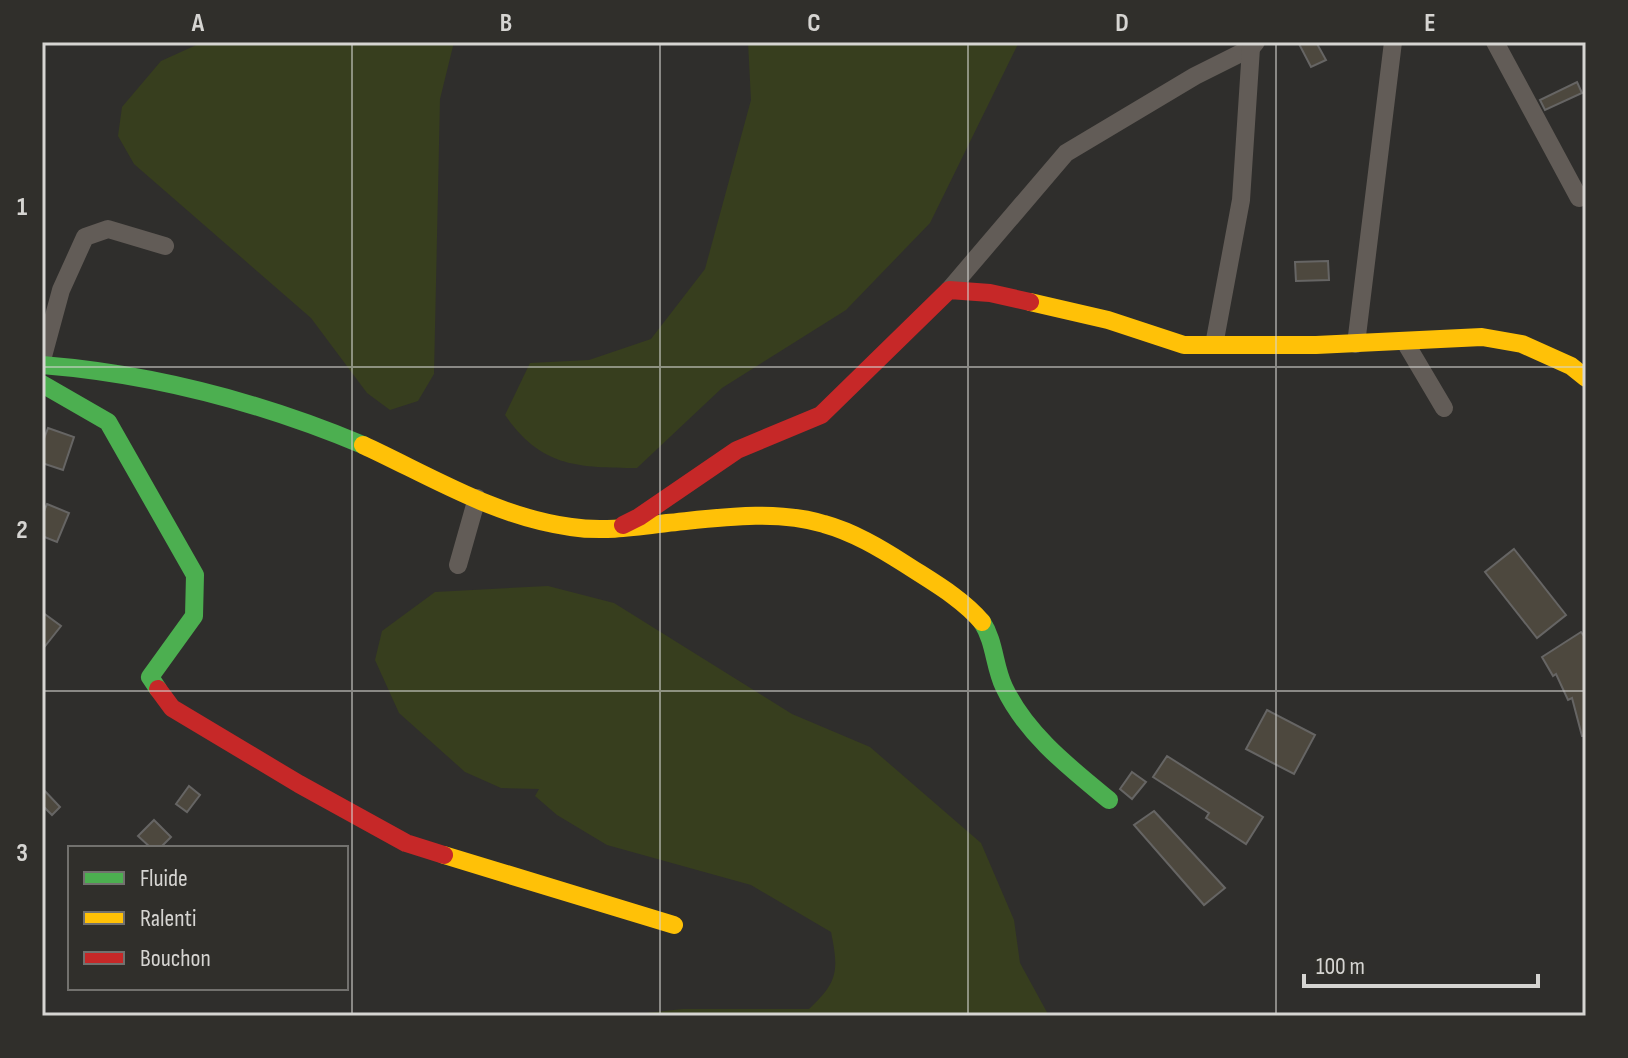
<svg xmlns="http://www.w3.org/2000/svg" width="1628" height="1058" font-family="'Sofia Sans Condensed',sans-serif">
	<rect width="100%" height="100%" fill="#2f2e2c"/>
	<!-- green -->
	<g fill="#373e1e">
		<path d="M203,42H454L440,99L434,374L418,401L390,410L367,393L311,318L134,164L118,136L122,107L161,61Z"/>
		<path d="M748,42H1019L930,223L846,310L722,388L637,468C578,467 542,468 505,415L530,363L589,360L651,339L705,269L751,100Z"/>
		<path d="M548,586L614,603L792,714L870,747L981,843L1014,920L1020,963L1049,1016H617L683,1009H809C838,982 839,971 831,932L751,885L607,845L557,815L535,796L539,789L501,788L465,772L399,713L375,660L382,631L435,592Z"/>
	</g>
	<!-- building -->
	<g fill="#4d483e" stroke="#666564" stroke-width="2">
		<path d="M1298,42H1316L1326,60L1311,67Z"/>
		<path d="M1577,82L1582,93L1545,110L1540,100Z"/>
		<path d="M1328,261L1329,280L1296,281L1295,262Z"/>
		<path d="M48,428L74,437L63,470L42,463V444Z"/>
		<path d="M47,504L69,513L57,542L42,536V516Z"/>
		<path d="M1514,549L1566,615L1537,638L1485,572Z"/>
		<path d="M42,612L61,626L42,650Z"/>
		<path d="M1581,632L1586,639V736H1582L1572,698L1568,700L1556,674L1553,676L1542,657Z"/>
		<path d="M1267,710L1315,735L1294,774L1246,749Z"/>
		<path d="M1167,756L1263,817L1246,844L1206,818L1209,813L1153,777Z"/>
		<path d="M1132,772L1146,782L1132,799L1120,789Z"/>
		<path d="M189,786L200,795L187,812L176,804Z"/>
		<path d="M42,788L60,807L52,815L42,805Z"/>
		<path d="M1154,811L1225,888L1204,905L1134,825Z"/>
		<path d="M154,820L171,837L160,848H151L138,836Z"/>
	</g>
	<g fill="none" stroke-linecap="round" stroke-linejoin="round">
		<!-- street -->
		<g stroke="#625c57" stroke-width="18">
			<path d="M1495,42L1579,198"/>
			<path d="M949,290L1066,153L1195,76L1251,48L1256,42"/>
			<path d="M1405,342L1444,408"/>
			<path d="M1356,344L1393,42"/>
			<path d="M1214,345L1241,200L1251,48"/>
			<path d="M42,360L61,290L85,237L108,229L165,246"/>
			<path d="M458,565L477,498"/>
		</g>
		<!-- fast -->
		<g stroke="#4caf50" stroke-width="18">
			<path d="M42,365C154,374 260,402 363,445"/>
			<path d="M42,384L108,422L195,575L194,616L150,677L158,689"/>
			<path d="M982,622C995,642 994,666 1004,687C1026,734 1070,768 1109,800"/>
		</g>
		<!-- slow -->
		<g stroke="#ffc107" stroke-width="18">
			<path d="M1030,302L1108,320L1184,345H1316L1482,337L1522,344L1571,366L1586,378"/>
			<path d="M363,445C430,476 496,517 571,527C603,532 635,527 667,523C717,518 775,509 824,524C853,532 880,548 905,564C931,581 962,598 982,622"/>
			<path d="M444,855L674,925"/>
		</g>
		<!-- jam -->
		<g stroke="#c62828" stroke-width="18">
			<path d="M623,525L639,517L737,450L821,415L949,290L990,293L1030,302"/>
			<path d="M158,689L172,708L299,784L406,843L444,855"/>
		</g>
	</g>
	<!-- grid -->
	<path fill="none" stroke="#d6d5d2" stroke-width="2" stroke-opacity="0.55" d="M352,42V1016M660,42V1016M968,42V1016M1276,42V1016M42,367H1586M42,691H1586"/>
	<!-- border -->
	<rect width="1628" height="1058" fill="none" stroke="#302f2b" stroke-width="88"/>
	<!-- legend -->
	<rect x="68" y="846" width="280" height="144" fill="#302f2b" stroke="#72716e" stroke-width="2"/>
	<rect x="84" y="872" width="40" height="12" fill="#4caf50" stroke="#72716e" stroke-width="2"/>
	<text x="140" y="886" font-size="24" fill="#d6d5d2">Fluide</text>
	<rect x="84" y="912" width="40" height="12" fill="#ffc107" stroke="#72716e" stroke-width="2"/>
	<text x="140" y="926" font-size="24" fill="#d6d5d2">Ralenti</text>
	<rect x="84" y="952" width="40" height="12" fill="#c62828" stroke="#72716e" stroke-width="2"/>
	<text x="140" y="966" font-size="24" fill="#d6d5d2">Bouchon</text>
	<!-- scale -->
	<path d="M1304 974v12h234v-12" fill="none" stroke="#d6d5d2" stroke-width="4"/>
	<text x="1316" y="974" font-size="24" fill="#d6d5d2" stroke="#302f2b" stroke-width="6" paint-order="stroke">100 m</text>
	<rect x="44" y="44" width="1540" height="970" fill="none" stroke="#d6d5d2" stroke-width="3"/>
	<g font-size="26" text-anchor="middle" font-weight="bold" fill="#d6d5d2">
		<text x="198" y="31">A</text>
		<text x="506" y="31">B</text>
		<text x="814" y="31">C</text>
		<text x="1122" y="31">D</text>
		<text x="1430" y="31">E</text>
		<text x="22" y="215">1</text>
		<text x="22" y="538">2</text>
		<text x="22" y="861">3</text>
	</g>
</svg>
